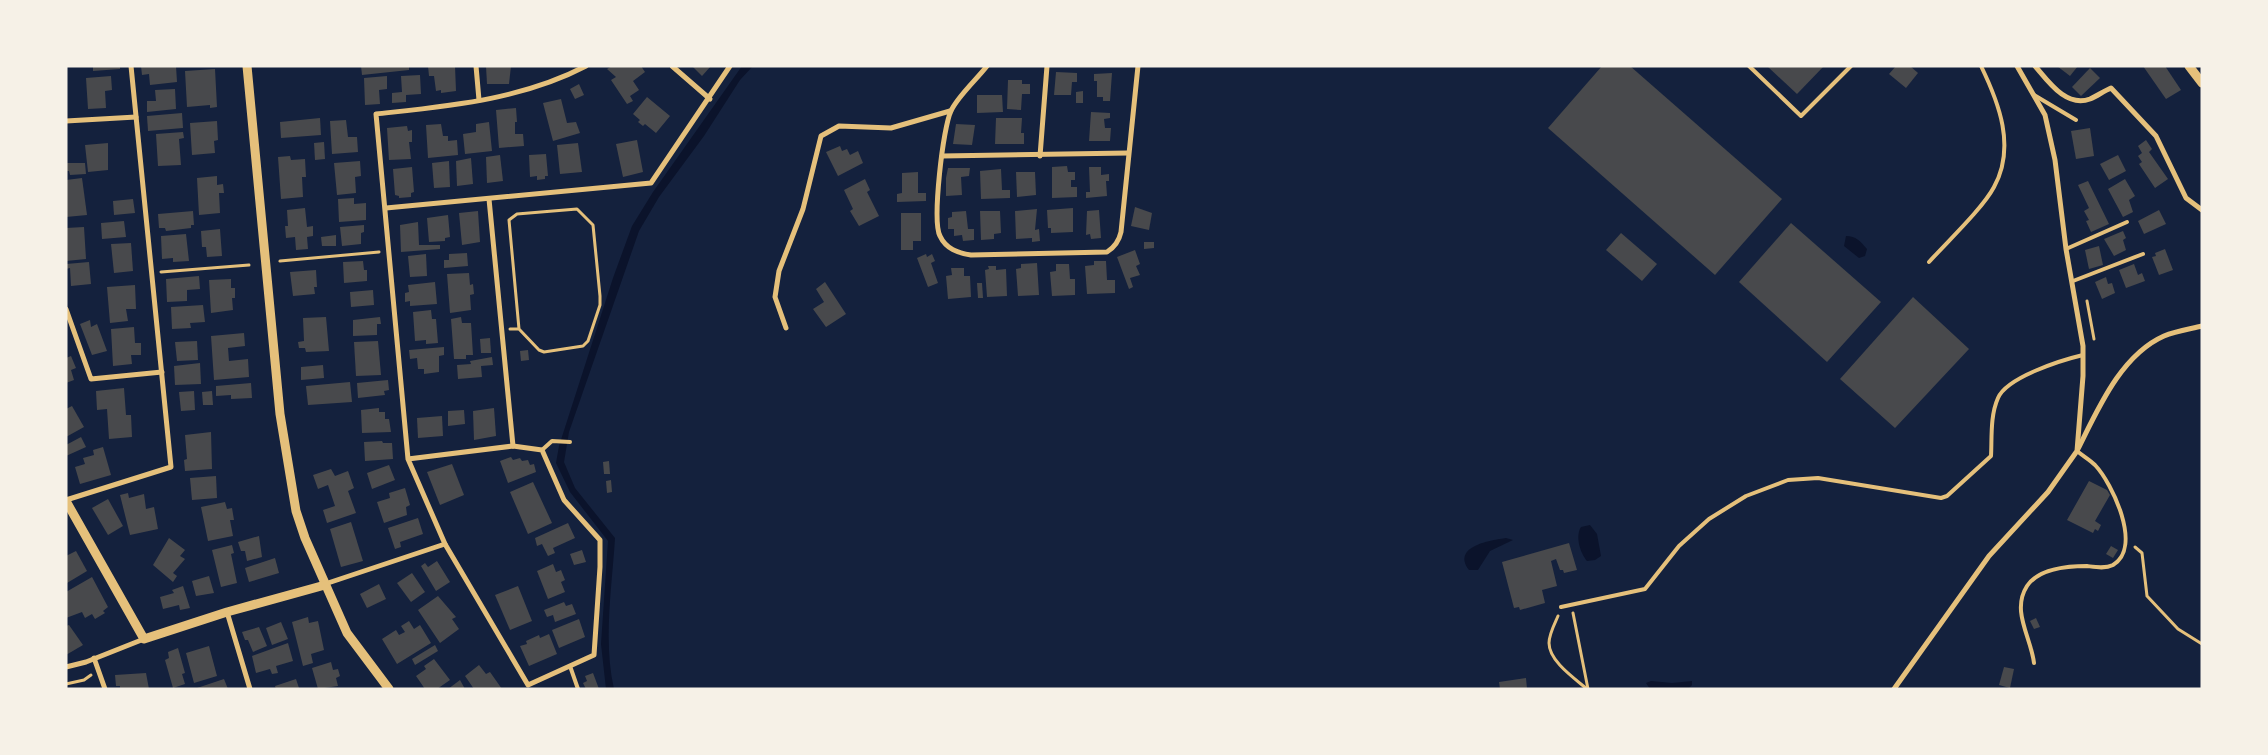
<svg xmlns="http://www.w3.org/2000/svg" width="2268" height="755" font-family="'Golos Text',sans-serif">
	<rect width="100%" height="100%" fill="#14213d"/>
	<!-- water -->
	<g fill="#0b132b">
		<path d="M742,66H753L740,80L704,136L659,197L639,231L569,432L564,462L575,488L615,538C612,587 603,641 614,689H606L601,644L608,541L570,492L556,463L559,446L613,278L632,226L653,192Z"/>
		<path d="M1846,236C1856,236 1860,241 1867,249L1865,256L1859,258L1844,246Z"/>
		<path d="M1590,525L1597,534L1601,556L1595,560L1587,561C1580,553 1575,536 1581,527Z"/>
		<path d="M1506,538L1513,540L1490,551L1478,570H1469C1451,546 1492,540 1506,538Z"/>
		<path d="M1651,681L1672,683L1692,681V685L1688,689H1650L1646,683Z"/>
	</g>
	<!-- building -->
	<g fill="#48494c">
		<path d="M93,66H120V69L93,71Z"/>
		<path d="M141,66H176L177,82L150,85L149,74L142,75Z"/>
		<path d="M361,66H409V70L362,75Z"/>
		<path d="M428,66H455L456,91L441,93V90L436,91L434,76H429Z"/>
		<path d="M486,66H511L509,84H487Z"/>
		<path d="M612,66H641L645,72L633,81L639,90L630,96L633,101L627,104L611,80L616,77L607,69Z"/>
		<path d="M692,66H711L702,76Z"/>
		<path d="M1602,66H1630L1782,199L1715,275L1548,128Z"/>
		<path d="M1767,66H1824L1797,94Z"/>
		<path d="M1896,66H1910L1918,73L1906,88L1889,74Z"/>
		<path d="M2057,66H2078L2070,76Z"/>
		<path d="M2143,66H2165L2181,90L2166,99Z"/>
		<path d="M2090,68L2100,78L2081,96L2072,87Z"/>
		<path d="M215,69L217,107L210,108V105L187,107L185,71Z"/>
		<path d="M1056,72L1077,73V82H1072L1071,95H1054Z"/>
		<path d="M1112,73L1110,101H1103V97H1097V81H1094V74Z"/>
		<path d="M420,75L421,94L406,95V102L392,103V93L402,92L401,76Z"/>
		<path d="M111,76L112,90L105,91L106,108L88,109L86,78Z"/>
		<path d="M387,76V89L379,90L380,104L365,105L364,78Z"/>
		<path d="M1008,80H1022V84H1030V94H1022L1021,110L1007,109Z"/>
		<path d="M579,84L584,95L575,99L570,89Z"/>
		<path d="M175,89L176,109L147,112V101H156L155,90Z"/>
		<path d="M1083,91V103H1076V92Z"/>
		<path d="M977,95H1002L1003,112L977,113Z"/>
		<path d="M647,97L670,116L656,133L645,124L643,126L638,122L640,120L633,114Z"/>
		<path d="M561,99L567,123L576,122L580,133L553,141L543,103Z"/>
		<path d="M516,108L517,122H515V134H523L524,146L499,148L496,110Z"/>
		<path d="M1091,112L1110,113V118L1104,119L1105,128H1111L1110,141H1089Z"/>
		<path d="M182,113L183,128L148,131L147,116Z"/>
		<path d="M320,118L321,135L281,138L280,122Z"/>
		<path d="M996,118H1022L1021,133H1024V144H995Z"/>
		<path d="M346,120L348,137H357L358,152L332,154L330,121Z"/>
		<path d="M217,121L218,140L214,141L215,153L192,155L190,123Z"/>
		<path d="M489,122L492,151L465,154L463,134L476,132V124Z"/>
		<path d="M441,124L443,136H448V141L457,140L458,155L428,158L426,125Z"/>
		<path d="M956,124L975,125L972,145L953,144Z"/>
		<path d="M407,126L408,131L412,130V142H409L411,159L389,160L387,128Z"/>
		<path d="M2090,128L2094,156L2076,159L2071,131Z"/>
		<path d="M183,132L184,138L179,139L181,165L158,166L156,134Z"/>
		<path d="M637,140L643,172L623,177L616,144Z"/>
		<path d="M2146,140L2152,149L2149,152L2168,179L2155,188L2139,164L2142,162L2138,156L2142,153L2138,146Z"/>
		<path d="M324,142L325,159L315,160L314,143Z"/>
		<path d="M108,143V170L88,172L85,145Z"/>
		<path d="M578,143L582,172L560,174L557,145Z"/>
		<path d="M840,146L842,151L847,149L850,155L858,151L863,163L838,176L826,152Z"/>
		<path d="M546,154L548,176H545V179L537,180V176L530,177L529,155Z"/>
		<path d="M500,155L503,181L487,183L486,157Z"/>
		<path d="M2118,155L2126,171L2109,180L2100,164Z"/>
		<path d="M290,156L291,160L305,159L306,177H302L303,197L281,199L278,157Z"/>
		<path d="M471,158L473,184L457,186L456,161Z"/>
		<path d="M360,161L361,176L355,177L356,193L337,195L334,163Z"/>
		<path d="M449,161L450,187L434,188L432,163Z"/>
		<path d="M66,163H85L86,174L70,175L69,171H66Z"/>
		<path d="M1067,166L1068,172H1075V180H1071V187H1077V197L1052,198V167Z"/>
		<path d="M412,167L414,192L411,193V197L399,198V196L395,195L393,169Z"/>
		<path d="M1089,167H1101V175L1109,174V181H1106L1107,196L1086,198V192H1090Z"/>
		<path d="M948,168H970L969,176L961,177L962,195L946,196V178Z"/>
		<path d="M1001,169L1002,190H1010V198L981,199L980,171Z"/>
		<path d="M918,172V193H926V201L897,202V194L902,193V173Z"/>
		<path d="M1016,172H1035L1036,195L1017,197Z"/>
		<path d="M217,176V185L223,184L224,193H219L220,213L199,215L197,178Z"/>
		<path d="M82,178L87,215L66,217V180Z"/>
		<path d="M865,179L870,190L867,192L879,216L859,226L850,211L853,209L844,190Z"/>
		<path d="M2125,179L2135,196L2129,200L2133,212L2123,217L2108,189Z"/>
		<path d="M2088,181L2109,224L2091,232L2086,221L2089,220L2084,211L2089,208L2078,185Z"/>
		<path d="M354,198V204L366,203V220L339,222L338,199Z"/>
		<path d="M133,199L135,213L114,215L113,201Z"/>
		<path d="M1135,207L1152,213L1149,230L1131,226Z"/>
		<path d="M305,208L307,227L313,226V236L307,237L308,249L296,250L295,237L286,238L285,226H288L287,210Z"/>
		<path d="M1073,208V232L1051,233V228H1048L1047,210Z"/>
		<path d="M1037,209L1035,230L1039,229L1040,241L1032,242V238L1016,239L1015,211Z"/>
		<path d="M1099,210L1101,238L1091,239L1090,234L1086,235L1087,211Z"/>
		<path d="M2159,210L2166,224L2144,234L2138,221Z"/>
		<path d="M193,211L194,225H191V228L166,231L165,228H159L158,214Z"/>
		<path d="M478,211L480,242L462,245L459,213Z"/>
		<path d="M966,211L968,229H974V240L963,241L962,235L954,236V229H948V218L952,217V212Z"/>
		<path d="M980,211H1000L1001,233L994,234V239L981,240Z"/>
		<path d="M901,213H921V241H913V250H901Z"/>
		<path d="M448,215L450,237L445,238V241L429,242L427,218Z"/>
		<path d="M124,221L126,237L102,239L101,223Z"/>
		<path d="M418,222L419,245H440V249L401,252L400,225Z"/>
		<path d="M1791,223L1881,302L1827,362L1739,282Z"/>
		<path d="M364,225V232L361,233V244L342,246L340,227Z"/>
		<path d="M84,227L86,259L66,261V228Z"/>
		<path d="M220,229L222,256L207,257L206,247H202L201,231Z"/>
		<path d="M2123,231L2126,238L2123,240L2126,250L2114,256L2104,239Z"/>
		<path d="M1621,233L1657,264L1642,281L1606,250Z"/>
		<path d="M186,234L189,261L173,262V258L162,259L161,236Z"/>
		<path d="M336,235V246H322L321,237Z"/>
		<path d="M1144,242H1154V248L1144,249Z"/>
		<path d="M131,243L133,271L114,273L111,244Z"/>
		<path d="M2099,246L2103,265L2089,269L2085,250Z"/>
		<path d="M2165,249L2173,270L2159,275L2152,257L2156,256L2155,253Z"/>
		<path d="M1135,250L1140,264L1136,266L1140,275L1130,278L1133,287L1129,289L1117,257Z"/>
		<path d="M467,253L468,266L444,268V260H449V254Z"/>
		<path d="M426,254L427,276L410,277L408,256Z"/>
		<path d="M926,254L927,257L932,254L935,261L931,263L938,283L928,287L917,258Z"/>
		<path d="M363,261L364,270H367V281L344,283L343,262Z"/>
		<path d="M1094,261H1106L1107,280H1115V293L1087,294L1085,266L1094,265Z"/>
		<path d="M89,262L91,284L71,286L70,268L66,269V264Z"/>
		<path d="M1037,263L1039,295L1018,296L1016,269L1021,268V264Z"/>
		<path d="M1056,264H1069L1070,279H1075V295L1052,296L1050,272L1056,271Z"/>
		<path d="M2134,264L2138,275L2142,273L2145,281L2126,288L2119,270Z"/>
		<path d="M988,266H996V270L1006,269L1007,296L987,297L985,270L989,269Z"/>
		<path d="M951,268H964V276H970L971,297L948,299L946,276L952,275Z"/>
		<path d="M316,270L317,287H314L315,294L293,296L290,272Z"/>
		<path d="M469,273L470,285L473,284L474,294L470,295L471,310L450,313L447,274Z"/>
		<path d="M199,276L200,289L187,290V301L167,302L166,279Z"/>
		<path d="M2106,277L2108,284L2112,283L2115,293L2102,299L2095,282Z"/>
		<path d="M231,279V288H235V298H232L233,310L211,313L209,280Z"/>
		<path d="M435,282L437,304L410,306V301L405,302V293L409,292L408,285Z"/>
		<path d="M825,282L846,314L826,327L813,309L824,302L816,289Z"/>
		<path d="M977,283H982L983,298H978Z"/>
		<path d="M135,285L136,309H126L128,321L110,323L107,287Z"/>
		<path d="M373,290L374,305L351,307L350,292Z"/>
		<path d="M1913,297L1969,349L1895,428L1840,379Z"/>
		<path d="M203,305L205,322L190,323L191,328L172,329L171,307Z"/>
		<path d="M431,310L432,319H436L438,343L426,344V340L415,341L413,312Z"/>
		<path d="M326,317L329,351L306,352L305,348H299L298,342L304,341L303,318Z"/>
		<path d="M380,317L381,324H377V335L353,336V320Z"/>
		<path d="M461,317L462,323H471L473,355H466V359H454L451,319Z"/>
		<path d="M90,320L91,327L97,324L107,351L92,355L80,324Z"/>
		<path d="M134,327L135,343H141V355H131L132,364L113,366L111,329Z"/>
		<path d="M244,333L245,346L228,348L229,361L248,359L249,377L214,380L211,336Z"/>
		<path d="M490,338L491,353H481L480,339Z"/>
		<path d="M197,341L198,360L177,361L175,342Z"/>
		<path d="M378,341L381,375L356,376L354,342Z"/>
		<path d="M444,347V355L439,356V372L424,374V369H418L417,358L410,359L409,350Z"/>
		<path d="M528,350L529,360L521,361L520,351Z"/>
		<path d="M71,356L76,368L71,370L74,380L66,383V358Z"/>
		<path d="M492,357L493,365L481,366L482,377L458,379L457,365L471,364L470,361Z"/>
		<path d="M200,363L201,384L175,385L174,366Z"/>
		<path d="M323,365L324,378L301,380V367Z"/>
		<path d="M388,380L389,390L384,391L385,395L358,398L357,383Z"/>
		<path d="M350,382L352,402L308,405L306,386Z"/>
		<path d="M251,383L252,398L231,399V395L216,396V386Z"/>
		<path d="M124,388L126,415H131L132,437L109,439L107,409L97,410L96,391Z"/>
		<path d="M194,391L195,410L181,411L179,392Z"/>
		<path d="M212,391L213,405H203L202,392Z"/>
		<path d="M72,406L84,427L66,437V409Z"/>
		<path d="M379,408V412H385V419H389L391,432L362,433L361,410Z"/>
		<path d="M494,408L496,436L474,440L473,411Z"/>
		<path d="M464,410L465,424L448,426V411Z"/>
		<path d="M442,416L443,436L418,438L417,418Z"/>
		<path d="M211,432L212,469L185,471L184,460L187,459L185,435Z"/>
		<path d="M81,437L86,447L66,456V445Z"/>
		<path d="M382,441L383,443H392L393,459L365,461L364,442Z"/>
		<path d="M103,447L111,475L80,484L75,467L85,464L83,458L94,455L93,450Z"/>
		<path d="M511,457L513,460L520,458L522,461L528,460L530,465L534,464L536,472L508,483L500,461Z"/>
		<path d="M609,461L610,474H604L603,462Z"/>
		<path d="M452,464L464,495L440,505L427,472Z"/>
		<path d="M389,465L395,480L372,489L367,473Z"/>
		<path d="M331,469L335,476L348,471L354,488L348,491L356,513L327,523L323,510L335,506L328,485L318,489L313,475Z"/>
		<path d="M216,476L217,498L192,500L190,478Z"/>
		<path d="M611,480L612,492L607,493L606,481Z"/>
		<path d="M2089,481L2107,490L2110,495L2095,521L2101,525L2098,531L2095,529L2093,533L2067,520Z"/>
		<path d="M533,482L552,523L528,534L510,492Z"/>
		<path d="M405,488L410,505L406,507L407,515L384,523L377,502L390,498L389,493Z"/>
		<path d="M128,493L129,498L144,494L146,509L154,507L158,529L130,535L120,495Z"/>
		<path d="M108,499L123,526L108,535L92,508Z"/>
		<path d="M225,502L227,509L232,508L234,520H230L233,536L208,541L201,507Z"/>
		<path d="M418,518L423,534L400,542L401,547L395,549L388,528Z"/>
		<path d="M351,522L363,561L341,567L330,529Z"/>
		<path d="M568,523L575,538L553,548L555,553L548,556L542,544L537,546L535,538Z"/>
		<path d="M259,536L262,557L247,561L245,551H241L238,542Z"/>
		<path d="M169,538L185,550L180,556L185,559L173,573L177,576L173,582L153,565Z"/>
		<path d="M1569,543L1577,570L1564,573L1563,570H1560L1556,559L1551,561L1557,586L1542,590L1545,603L1520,610L1519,607L1514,608L1502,562Z"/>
		<path d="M232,545L234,553L231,554L237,583L221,587L212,550Z"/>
		<path d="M2111,546L2118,550L2113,558L2106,554Z"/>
		<path d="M582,550L586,562L574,565L570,554Z"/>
		<path d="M76,551L87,571L67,583L66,556Z"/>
		<path d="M275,558L279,573L249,582L245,568Z"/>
		<path d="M437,561L450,582L436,591L421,566L425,563L428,567Z"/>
		<path d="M553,564L556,572L561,570L565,580L561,582L565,592L548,599L537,571Z"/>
		<path d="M412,573L425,592L411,602L397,583Z"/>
		<path d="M209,576L214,593L196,596L192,581Z"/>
		<path d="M92,577L108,607L103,611L105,613L95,619L92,614L85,618L82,612L66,618V592Z"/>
		<path d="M379,584L386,599L367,608L360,594Z"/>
		<path d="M183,586L190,608L180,610L179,605L163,609L160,597L174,593L172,590Z"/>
		<path d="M518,586L532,621L510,630L495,595Z"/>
		<path d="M438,596L456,617L452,619L459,629L440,643L418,610Z"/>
		<path d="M564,602L566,606L572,604L576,614L555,622L553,615L547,617L544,610Z"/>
		<path d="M308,617L309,623L318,621L324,650L311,654L313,663L303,666L292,622Z"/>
		<path d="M2036,618L2040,627L2034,629L2030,621Z"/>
		<path d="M579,619L585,637L559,648L552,630Z"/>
		<path d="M409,621L414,629L420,625L431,643L397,664L382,639L396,630L399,635L405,632L401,626Z"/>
		<path d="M281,622L288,639L272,645L266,628Z"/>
		<path d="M69,625L83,645L66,655V626Z"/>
		<path d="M259,627L267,646L253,652L248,640H245L242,632Z"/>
		<path d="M549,634L557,654L529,666L520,646L527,644L526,641L539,635L540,638Z"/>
		<path d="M288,643L293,661L276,666L278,673L272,674L270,669L256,673L252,656Z"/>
		<path d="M435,645L438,651L415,665L412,659Z"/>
		<path d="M209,646L217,676L194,683L186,653Z"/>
		<path d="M178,648L185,673L182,674L185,684L173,688L165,660L169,658L168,652Z"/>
		<path d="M434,659L450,680L437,689H425L416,676L426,669L424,666Z"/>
		<path d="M331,662L333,670L338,669L340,676L336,678L338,686L318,689L312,668Z"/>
		<path d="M479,665L486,674L490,672L502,689H474L465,676Z"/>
		<path d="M2004,667L2014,669L2010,688L1999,685Z"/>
		<path d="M146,673L149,689H120V686H116L115,675Z"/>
		<path d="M593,673L599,689H586L583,683L587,681L585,676Z"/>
		<path d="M1526,678L1527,689H1500L1499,682Z"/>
		<path d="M224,679L228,689H197V688Z"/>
		<path d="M296,679L299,688L276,689L275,686Z"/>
		<path d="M460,680L465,689H448Z"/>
	</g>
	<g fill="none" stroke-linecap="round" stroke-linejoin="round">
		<!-- path -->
		<g stroke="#e5c07b" stroke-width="3">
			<path d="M280,261L379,252"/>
			<path d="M161,272L249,265"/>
			<path d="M2087,301L2094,339"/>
			<path d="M510,329H519L539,350L544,352L583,346L588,341L600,305V296L593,225L577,209L517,214L509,220L519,329"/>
			<path d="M2135,547L2142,553L2147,596L2178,629L2202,644"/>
			<path d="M1573,613L1588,689"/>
			<path d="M1558,616C1555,623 1549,634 1549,643C1549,661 1574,678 1587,689"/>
			<path d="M66,684L84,680L91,675"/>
		</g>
		<!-- service -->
		<g stroke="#e5c07b" stroke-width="4">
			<path d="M1749,66L1801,116L1851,66"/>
			<path d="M2034,95L2076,120"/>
			<path d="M2066,249L2127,222"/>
			<path d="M1929,262C1947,242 1983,208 1994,187C2016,147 1999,103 1981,66"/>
			<path d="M2073,281L2143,254"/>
			<path d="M542,450L552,441L570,442"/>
			<path d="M1561,607L1645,589L1679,546L1709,519L1746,496L1788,480L1818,478L1941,498L1947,496L1991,456C1992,438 1990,416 1998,398C2007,377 2062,360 2083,355"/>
			<path d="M2034,663C2031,637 2011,611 2027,586C2039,568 2067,566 2087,566C2095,567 2105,569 2113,565C2143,547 2112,483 2095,465C2090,460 2083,456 2077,451"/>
			<path d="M570,666L578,689"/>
		</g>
		<!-- minor -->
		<g stroke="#e5c07b" stroke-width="5">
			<path d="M476,66L479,100"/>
			<path d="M672,66L710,99"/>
			<path d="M987,66C977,79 957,97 951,111C943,127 932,221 940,236C946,249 958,253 971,255L1107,252C1115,247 1119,241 1121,232L1138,66"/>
			<path d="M2035,66C2048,81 2066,108 2090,99C2097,96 2104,91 2111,88L2156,136L2186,198L2202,210"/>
			<path d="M66,121L136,117"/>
			<path d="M942,156L1128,153"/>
			<path d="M1040,156L1047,66"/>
			<path d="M489,199L513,446"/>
			<path d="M386,208L651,183L730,66"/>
			<path d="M66,309L91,379L162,372"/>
			<path d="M786,328L775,297L779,271L803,209L821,136L839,126L891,128L950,111"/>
			<path d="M2078,449C2098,409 2121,355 2164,336C2176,331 2190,329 2202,326"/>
			<path d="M408,459L513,446L542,450L564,500L600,540V567L594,655L528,685L445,544L408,459L376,114C448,106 521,100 586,66"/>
			<path d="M66,500L171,467L131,66"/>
			<path d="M325,584L445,544"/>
			<path d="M227,612L250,689"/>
			<path d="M94,658L105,689"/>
			<path d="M66,667L86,662L144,639"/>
			<path d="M1894,689L1989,556L2048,492L2077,451L2083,376V346L2066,249L2055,160L2045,115L2017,66"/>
		</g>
		<!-- tertiary -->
		<g stroke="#e5c07b" stroke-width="9">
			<path d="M247,66L280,414L296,511L305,538L347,633L389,689"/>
			<path d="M2189,66L2202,83"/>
			<path d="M66,501L144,639L227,612L325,585"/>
		</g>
	</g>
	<!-- border -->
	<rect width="2268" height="755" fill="none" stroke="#f6f1e7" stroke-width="135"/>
</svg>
